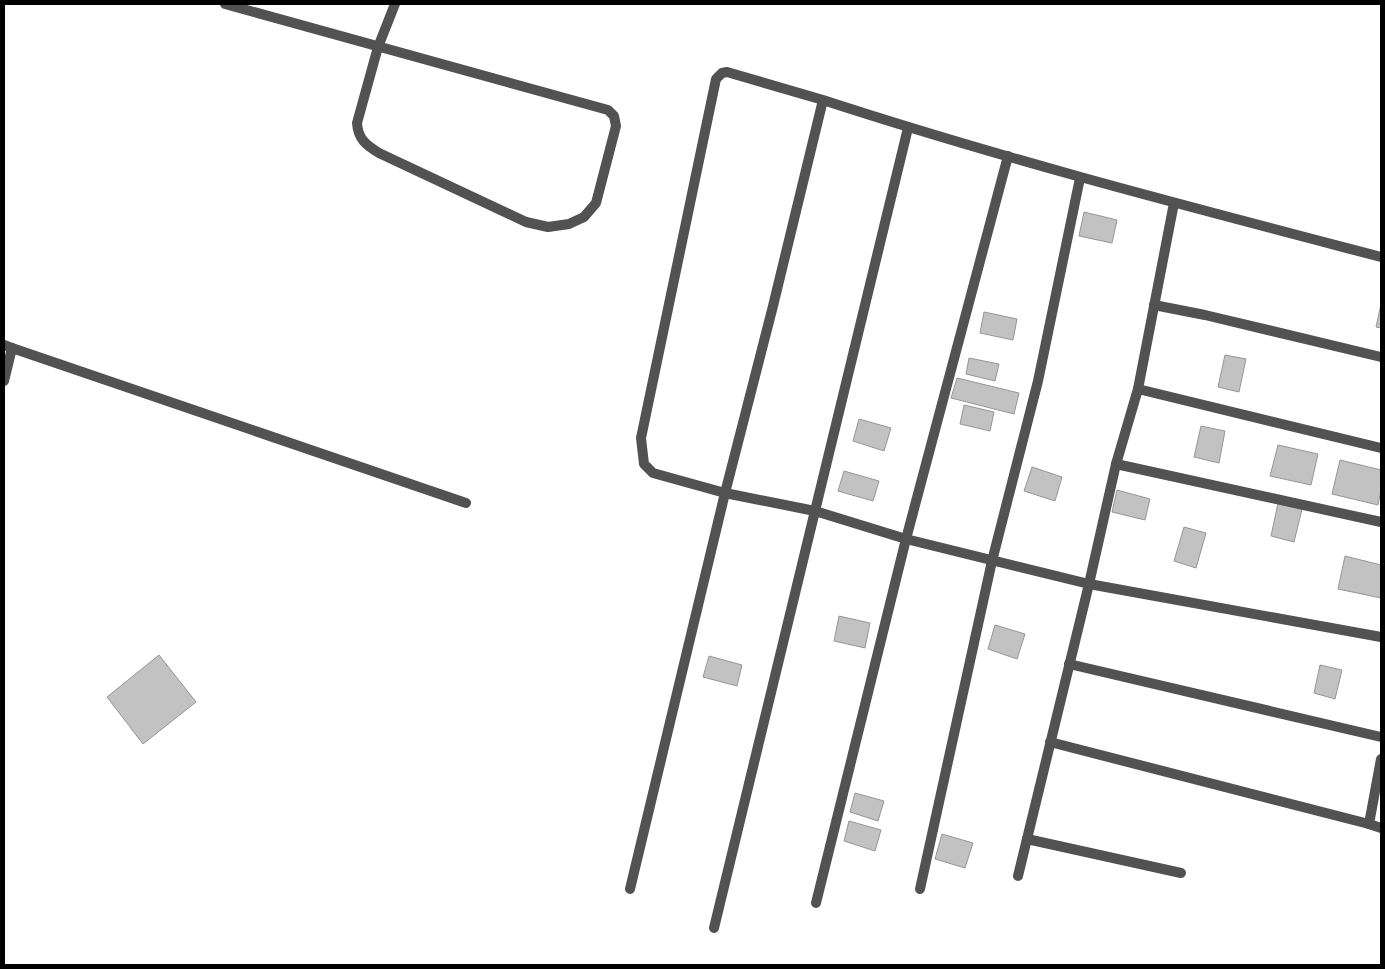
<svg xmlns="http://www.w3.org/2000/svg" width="1385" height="969" font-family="Montserrat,sans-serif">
	<rect width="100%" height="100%" fill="#fff"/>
	<!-- building -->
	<g fill="#c2c2c2" stroke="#969696">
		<path d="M1084,212L1117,220L1112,243L1079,236Z"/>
		<path d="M1381,304V328L1376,327Z"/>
		<path d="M984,312L1017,319L1013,340L980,333Z"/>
		<path d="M1225,355L1246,359L1239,392L1218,387Z"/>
		<path d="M969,358L999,364L995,381L966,374Z"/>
		<path d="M957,378L1019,393L1014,414L951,398Z"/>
		<path d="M964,405L994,412L990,431L960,424Z"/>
		<path d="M859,419L891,428L884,451L853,441Z"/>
		<path d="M1201,426L1225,431L1219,463L1194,457Z"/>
		<path d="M1278,445L1318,454L1311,485L1270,476Z"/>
		<path d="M1340,460L1381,470V490L1378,505L1332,494Z"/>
		<path d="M1032,467L1062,477L1055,501L1024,491Z"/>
		<path d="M844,471L879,481L873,501L838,491Z"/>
		<path d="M1117,490L1150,499L1145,520L1112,512Z"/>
		<path d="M1278,503L1302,509L1294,542L1271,536Z"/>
		<path d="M1184,527L1206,533L1196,568L1174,561Z"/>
		<path d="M1345,556L1381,565V598L1338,589Z"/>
		<path d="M839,616L870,623L865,648L834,641Z"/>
		<path d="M995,625L1025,634L1017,659L988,649Z"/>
		<path d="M159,655L196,702L143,744L107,697Z"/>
		<path d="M709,656L742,665L737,686L703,677Z"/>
		<path d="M1320,665L1342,670L1335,699L1314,693Z"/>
		<path d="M855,793L884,801L878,821L850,812Z"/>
		<path d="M849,821L881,830L875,851L844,841Z"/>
		<path d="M942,834L973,843L965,868L935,859Z"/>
	</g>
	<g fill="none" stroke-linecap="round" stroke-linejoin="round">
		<!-- lane -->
		<g stroke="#525252" stroke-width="10">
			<path d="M225,4L608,110L614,116L616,126L596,203L584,217L569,224L548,227L526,222L379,153C366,145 358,139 357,123L378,47L395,4"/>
			<path d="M4,345L12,348L4,381"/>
			<path d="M12,348L466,503"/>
		</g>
		<!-- street -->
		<g stroke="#525252" stroke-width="10">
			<path d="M823,100L727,72L722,73L716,79L641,438L644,464L653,473L725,493L773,306L823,100C1007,160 1194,208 1381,257"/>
			<path d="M1154,305L1205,315L1381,357"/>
			<path d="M1138,389L1381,448"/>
			<path d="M1116,464L1381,522"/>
			<path d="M1069,664L1381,737"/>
			<path d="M1050,742L1369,824"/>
			<path d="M1381,759L1369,824L1381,828"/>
			<path d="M1027,839L1181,873"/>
			<path d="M1018,876L1089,584L1116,464L1138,389L1174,203"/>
			<path d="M630,889L725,493L815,511L908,128"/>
			<path d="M920,889L992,561L1038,381L1080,178"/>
			<path d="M816,903L906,539L1008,156"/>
			<path d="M714,928L815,511L906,539L1089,584L1381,637"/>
		</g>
	</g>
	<!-- border -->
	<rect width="1385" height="969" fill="none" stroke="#000000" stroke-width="10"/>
</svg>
